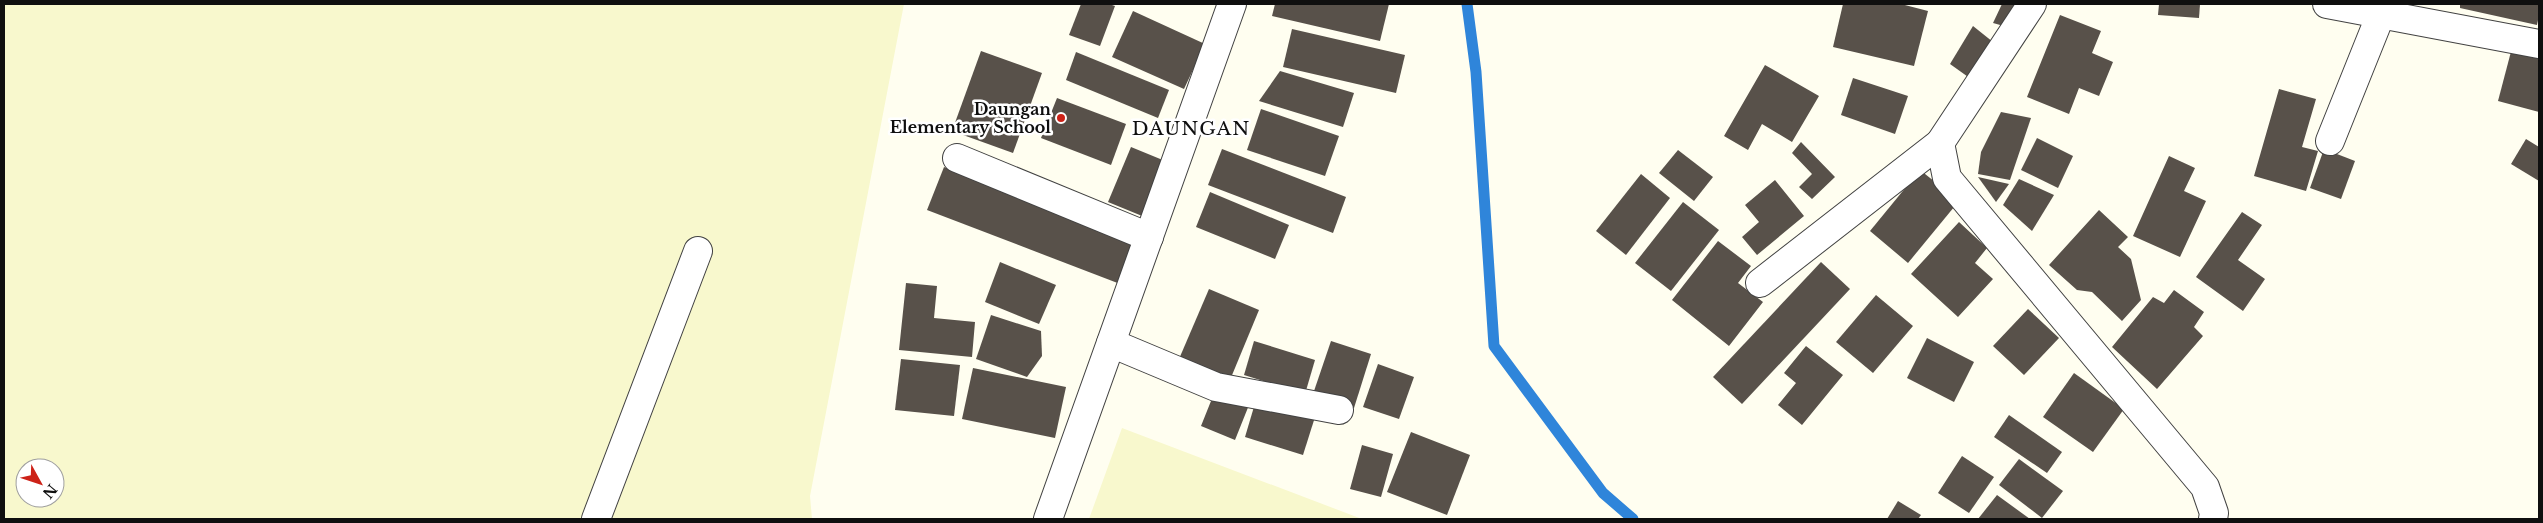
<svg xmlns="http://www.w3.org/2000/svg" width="2543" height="523" font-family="'Libre Baskerville',serif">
	<rect width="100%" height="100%" fill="#fffef0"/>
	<!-- farmland -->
	<g fill="#f8f8cd" fill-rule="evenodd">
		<path d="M4,4H904L810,496L812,519H4ZM25,468H55V498H25Z"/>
		<path d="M1122,428L1362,519H1089Z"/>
	</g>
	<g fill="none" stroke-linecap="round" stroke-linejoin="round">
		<!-- stream -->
		<path stroke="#2f85da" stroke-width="11" d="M1467,4L1476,72L1494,346L1603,493L1633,519"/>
	</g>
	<!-- building -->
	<g fill="#58514a">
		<path d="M1081,4H1109L1115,6L1100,46L1069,35Z"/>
		<path d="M1275,4H1389L1380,41L1272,16Z"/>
		<path d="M1843,4H1901L1928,11L1914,66L1833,47Z"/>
		<path d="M2002,4H2023L2011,28L1993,23Z"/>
		<path d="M2159,4H2200L2199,18L2158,15Z"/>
		<path d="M2460,4H2539V15L2537,25L2460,8Z"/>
		<path d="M1133,11L1205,44L1184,89L1112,57Z"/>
		<path d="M2060,15L2101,31L2092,53L2113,62L2099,96L2079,88L2069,114L2027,97Z"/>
		<path d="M1973,26L1993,42L1971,79L1950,64Z"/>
		<path d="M1292,29L1405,55L1396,93L1283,67Z"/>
		<path d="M2513,44L2539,51V112L2498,101Z"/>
		<path d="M981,51L1042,73L1013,153L952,131Z"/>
		<path d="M1076,52L1169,90L1158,118L1066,80Z"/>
		<path d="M1765,65L1819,96L1792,142L1762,124L1748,150L1724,136Z"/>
		<path d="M1280,71L1354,93L1343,127L1259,101Z"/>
		<path d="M1853,78L1908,96L1895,134L1841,115Z"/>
		<path d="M2279,89L2316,99L2302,147L2318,151L2306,191L2254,176Z"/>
		<path d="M1057,98L1126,124L1111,165L1041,138Z"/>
		<path d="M1261,109L1339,136L1325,176L1247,150Z"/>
		<path d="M2001,112L2031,118L2010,180L1978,174L1981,152Z"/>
		<path d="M2037,138L2073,156L2058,188L2021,170Z"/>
		<path d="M2526,139L2539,147V181L2511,164Z"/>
		<path d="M1801,142L1835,177L1812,199L1799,187L1812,174L1792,153Z"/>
		<path d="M1131,147L1170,163L1147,218L1108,202Z"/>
		<path d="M1222,149L1346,197L1333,233L1208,185Z"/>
		<path d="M2324,149L2355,161L2341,199L2310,188Z"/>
		<path d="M1678,150L1713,177L1694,201L1659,173Z"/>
		<path d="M2169,156L2195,168L2184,191L2206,201L2180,257L2133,236Z"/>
		<path d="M944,167L1145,244L1128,287L927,210Z"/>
		<path d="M1920,170L1959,201L1908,263L1870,231Z"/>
		<path d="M1641,174L1670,198L1626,255L1596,231Z"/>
		<path d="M1978,177L2009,184L1996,202Z"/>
		<path d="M2019,179L2054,195L2032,231L2003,205Z"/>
		<path d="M1775,180L1804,216L1757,255L1742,237L1759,222L1745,205Z"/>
		<path d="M1210,192L1289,225L1275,259L1196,227Z"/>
		<path d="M1683,202L1719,230L1671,291L1635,263Z"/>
		<path d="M2099,210L2128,237L2118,247L2131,259L2141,300L2122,321L2092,292L2077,290L2049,265Z"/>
		<path d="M2242,212L2262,225L2238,260L2265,279L2243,311L2196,277Z"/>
		<path d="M1959,222L1987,248L1975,263L1993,279L1958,317L1911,274Z"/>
		<path d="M1718,241L1751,266L1738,283L1763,302L1729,346L1672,300Z"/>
		<path d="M1000,262L1056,285L1039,324L985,302Z"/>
		<path d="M1821,262L1850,289L1742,404L1713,377Z"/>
		<path d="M906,283L937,286L934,318L975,322L972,357L899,350Z"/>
		<path d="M1209,289L1259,310L1230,380L1179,359Z"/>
		<path d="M2174,290L2204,312L2194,327L2203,336L2157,389L2112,347L2153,297L2164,303Z"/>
		<path d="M1876,295L1913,326L1873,373L1836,342Z"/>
		<path d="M2028,309L2059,338L2024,375L1993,346Z"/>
		<path d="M991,315L1041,331L1042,356L1027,377L976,359Z"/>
		<path d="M1927,338L1974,362L1954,402L1907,378Z"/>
		<path d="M1254,341L1315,360L1305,394L1244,375Z"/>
		<path d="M1331,341L1371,354L1354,408L1313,394Z"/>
		<path d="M1806,346L1843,375L1802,425L1778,405L1796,383L1784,373Z"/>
		<path d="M901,359L960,365L954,416L895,410Z"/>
		<path d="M1378,364L1414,377L1399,419L1363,407Z"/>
		<path d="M973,368L1066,387L1055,438L962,419Z"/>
		<path d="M2074,373L2124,409L2093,452L2043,417Z"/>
		<path d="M1215,391L1249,405L1235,440L1201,426Z"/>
		<path d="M1256,400L1315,417L1303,455L1245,437Z"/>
		<path d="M2009,415L2062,452L2047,473L1994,437Z"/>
		<path d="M1411,432L1470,455L1447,515L1387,492Z"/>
		<path d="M1362,445L1393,454L1381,497L1350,489Z"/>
		<path d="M1962,456L1994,477L1969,513L1938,493Z"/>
		<path d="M2019,459L2063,491L2042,518L1999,485Z"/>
		<path d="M1997,495L2030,519H1978Z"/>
		<path d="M1898,501L1921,515L1918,519H1887Z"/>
	</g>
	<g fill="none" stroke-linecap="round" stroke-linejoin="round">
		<defs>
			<g id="minor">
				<path d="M2032,4L1940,143L1947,178L2205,487L2214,513L2213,519"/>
				<path d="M2327,4L2539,44"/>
				<path d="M2330,141L2381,14"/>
				<path d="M957,158L1149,237"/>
				<path d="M1760,283L1940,143"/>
				<path d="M1111,343L1216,387L1339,410"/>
				<path d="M596,519L698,251"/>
				<path d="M1048,519L1232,4"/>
			</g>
		</defs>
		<!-- minor casing -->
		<use href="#minor" stroke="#424242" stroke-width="30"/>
		<!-- minor -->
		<use href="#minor" stroke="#fff" stroke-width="28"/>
	</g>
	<!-- markers -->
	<circle fill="#cd2218" stroke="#fff" stroke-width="2" cx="1061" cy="118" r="5"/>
	<g text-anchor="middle" stroke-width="5" stroke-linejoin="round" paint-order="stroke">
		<!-- poi labels -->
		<g font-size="16" font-weight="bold" fill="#0f0f0f" stroke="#fff" text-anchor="end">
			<text x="1051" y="115">Daungan<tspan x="1051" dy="18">Elementary School</tspan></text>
		</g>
		<!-- quarter labels -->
		<g font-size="19" letter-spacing="1" fill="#0f0f0f" stroke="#fff">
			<text x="1191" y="135">DAUNGAN</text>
		</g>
	</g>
	<!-- border -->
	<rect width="2543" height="523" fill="none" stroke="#0f0f0f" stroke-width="10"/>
	<!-- north arrow -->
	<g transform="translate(40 483) rotate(130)"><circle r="24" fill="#ffffff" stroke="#9f9f9f"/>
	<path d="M0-4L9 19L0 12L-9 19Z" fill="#cd2218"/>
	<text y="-8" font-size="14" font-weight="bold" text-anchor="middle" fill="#0f0f0f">N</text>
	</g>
</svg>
